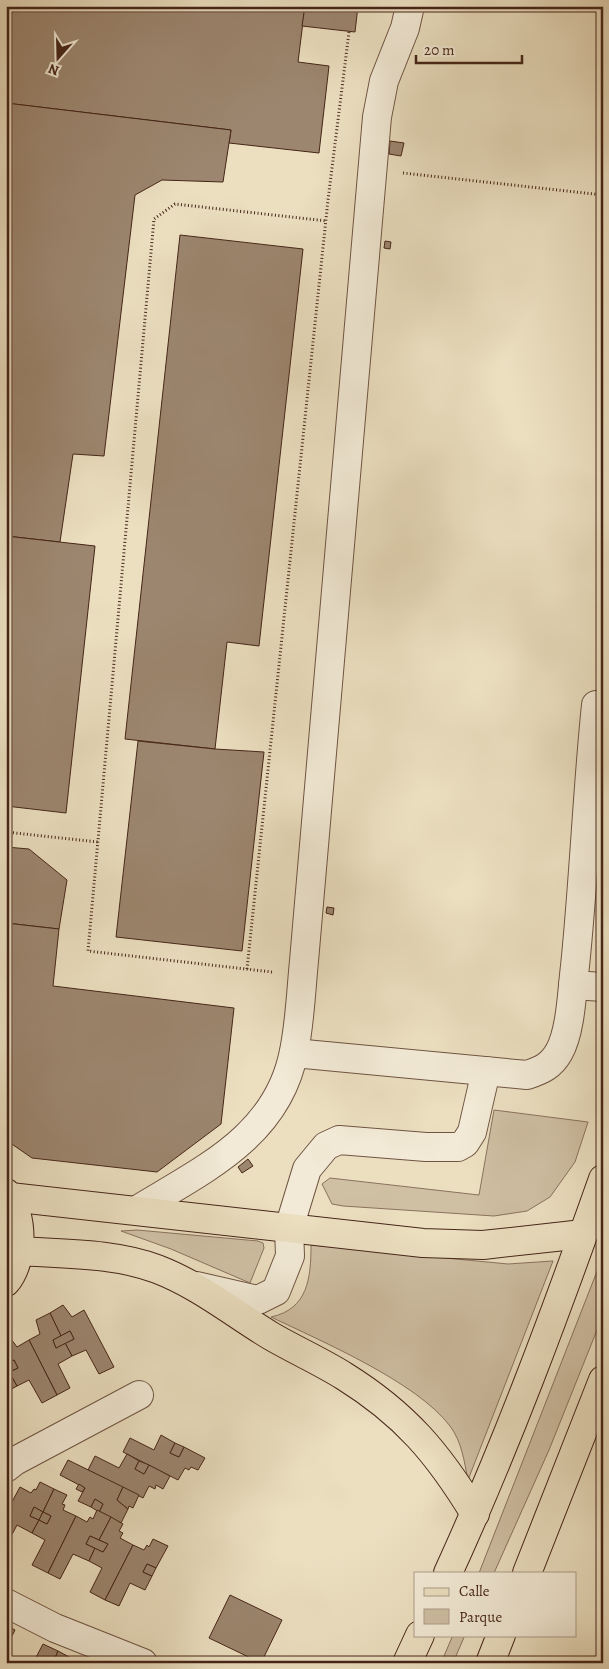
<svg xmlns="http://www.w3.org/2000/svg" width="609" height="1669" font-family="Alegreya,serif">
	<rect width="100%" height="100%" fill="#ebdfc0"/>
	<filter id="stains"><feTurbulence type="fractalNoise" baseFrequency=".004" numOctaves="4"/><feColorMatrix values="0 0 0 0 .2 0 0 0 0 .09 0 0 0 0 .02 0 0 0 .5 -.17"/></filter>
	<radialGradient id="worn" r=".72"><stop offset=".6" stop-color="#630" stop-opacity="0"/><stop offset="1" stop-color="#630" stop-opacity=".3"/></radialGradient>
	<!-- green -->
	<g fill="#cfbfa3" stroke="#8a725e">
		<path d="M494,1110L588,1122L575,1162L550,1197L527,1211L494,1216L343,1206L332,1204L322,1184L330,1178L479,1195Z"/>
		<path d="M137,1230L258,1241L263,1243L264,1248L250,1283L171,1249L121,1231Z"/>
		<path d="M311,1245L508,1264L553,1261L468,1480C464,1461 462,1442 450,1426C417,1382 321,1341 271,1317C308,1309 311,1278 311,1245Z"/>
		<path d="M603,1256V1315L549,1450L494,1573H479Z"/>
		<path d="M453,1635H465L453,1663H441Z"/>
	</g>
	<!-- building -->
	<g fill="#9c866f" stroke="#462518">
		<path d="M6,6H305L298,62L329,66L319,153L229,143L231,130L6,103Z"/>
		<path d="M305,6H358L355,32L302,26Z"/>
		<path d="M6,103L231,130L223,182L162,180L135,195L104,456L73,454L60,542L6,536Z"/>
		<path d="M390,141L404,143L401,156L389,154Z"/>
		<path d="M180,235L303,249L259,646L227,642L215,749L125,739Z"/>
		<path d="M385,241L391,242L390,249L384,248Z"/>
		<path d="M6,536L95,546L66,813L6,806Z"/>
		<path d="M138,741L215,749L264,752L242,951L116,937Z"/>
		<path d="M6,847L29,849L67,880L59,929L6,923Z"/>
		<path d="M327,907L334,908L333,915L326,913Z"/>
		<path d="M6,923L59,929L53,986L234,1008L221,1124L157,1172L32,1158L6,1140Z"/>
		<path d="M248,1159L253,1166L242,1173L238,1167Z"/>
		<path d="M63,1305L72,1317L84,1310L114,1367L99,1374L86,1350L72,1356L65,1343L74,1339L70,1331L61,1336L50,1313Z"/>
		<path d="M50,1313L61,1336L53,1340L56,1348L65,1343L72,1356L58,1364L70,1388L57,1395L29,1340L40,1334L36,1320Z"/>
		<path d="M70,1331L74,1339L56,1348L53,1340Z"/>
		<path d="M8,1335L17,1347L29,1340L57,1395L42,1403L29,1380L17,1386L9,1372L18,1368L14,1360L6,1364Z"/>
		<path d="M14,1360L18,1368L9,1372L6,1364Z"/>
		<path d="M6,1367L17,1386L6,1392Z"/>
		<path d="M161,1435L175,1443L170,1453L179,1457L184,1447L205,1458L198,1470L191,1467L189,1470L185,1468L178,1480L123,1452L130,1438L154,1450Z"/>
		<path d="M175,1443L184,1447L179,1457L170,1453Z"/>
		<path d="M127,1454L139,1461L135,1469L144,1474L149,1465L170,1476L163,1489L156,1485L155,1489L149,1486L143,1498L88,1470L95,1456L119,1468Z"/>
		<path d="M68,1460L123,1487L117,1500L128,1509L121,1523L99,1512L103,1504L95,1499L91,1507L78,1501L85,1488L60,1475Z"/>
		<path d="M139,1461L149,1465L144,1474L135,1469Z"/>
		<path d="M40,1482L54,1489L43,1512L34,1507L30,1516L39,1520L32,1533L17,1525L6,1546V1513L20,1487L31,1493L34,1489L36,1490Z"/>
		<path d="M79,1484L85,1488L82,1492L76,1489Z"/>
		<path d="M123,1487L139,1495L133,1508L129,1506L128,1509L117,1500Z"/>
		<path d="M54,1489L67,1495L62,1504L65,1505L63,1510L76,1516L48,1573L32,1565L45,1540L32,1533L39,1520L47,1524L51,1516L43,1512Z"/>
		<path d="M95,1499L103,1504L99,1512L91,1507Z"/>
		<path d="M34,1507L43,1512L39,1520L30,1516Z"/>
		<path d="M97,1510L111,1517L99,1540L90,1536L86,1544L95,1548L89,1561L73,1554L60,1579L48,1573L76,1516L87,1522L90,1517L93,1519Z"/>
		<path d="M43,1512L51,1516L47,1524L39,1520Z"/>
		<path d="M111,1517L123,1524L119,1531L123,1533L120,1538L133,1545L105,1600L90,1592L102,1568L89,1561L95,1548L103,1552L108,1544L99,1540Z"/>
		<path d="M90,1536L108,1544L103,1552L86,1544Z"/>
		<path d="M153,1539L168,1546L156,1568L147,1564L143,1572L152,1576L145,1590L130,1583L119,1606L105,1600L133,1545L144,1550L147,1545L149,1547Z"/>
		<path d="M147,1564L156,1568L152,1576L143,1572Z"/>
		<path d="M230,1595L282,1620L261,1663L209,1638Z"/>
		<path d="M6,1625L15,1630L6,1648Z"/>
		<path d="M43,1644L58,1651L53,1663H33Z"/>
		<path d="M58,1651L71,1658L69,1663H53Z"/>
		<path d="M6,1656L18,1662L17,1663H6Z"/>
	</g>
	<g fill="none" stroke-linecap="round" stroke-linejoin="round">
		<defs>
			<g id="minor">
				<path d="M573,985L603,987"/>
				<path d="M294,1053L527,1075C542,1070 551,1066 559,1052C571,1031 572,990 575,966C584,879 587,792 596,705H603"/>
				<path d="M137,1210C204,1169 278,1136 294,1051C300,1022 301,991 304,961L377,117L384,81L405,28L410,6"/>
				<path d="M196,1286L258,1300L276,1291L290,1256L289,1228L307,1169L326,1146L339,1140L426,1147H458L465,1143L472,1132L486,1071"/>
				<path d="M6,1468L15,1461L139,1395"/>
				<path d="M6,1603L55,1628L143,1663"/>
			</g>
			<path id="major" d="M6,1193C24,1214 24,1261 6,1282"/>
			<g id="highway">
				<path d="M10,1197L423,1243L483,1245L583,1234"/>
				<path d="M19,1251C65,1254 115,1253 157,1269C199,1285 233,1313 271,1336C295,1350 320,1361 344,1376C405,1414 438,1453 475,1514"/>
				<path d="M448,1573C507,1444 556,1312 603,1179"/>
				<path d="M527,1573L603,1380"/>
				<path d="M407,1663L420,1635"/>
				<path d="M490,1663L501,1635"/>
			</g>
		</defs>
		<!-- minor casing -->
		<use href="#minor" stroke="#6f5442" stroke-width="30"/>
		<!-- major casing -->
		<use href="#major" stroke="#462518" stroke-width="30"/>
		<!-- highway casing -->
		<use href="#highway" stroke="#462518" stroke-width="30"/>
		<!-- path -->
		<g stroke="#462518" stroke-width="3" stroke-dasharray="1 2.5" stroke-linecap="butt">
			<path d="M403,173L603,195"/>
			<path d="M6,832L98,842"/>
			<path d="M247,969L328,200L349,32"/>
			<path d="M272,972L88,951L154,219L175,204L327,221"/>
		</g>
		<!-- minor -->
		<use href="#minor" stroke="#f2ead6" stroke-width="28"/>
		<!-- major -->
		<use href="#major" stroke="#ebdfc0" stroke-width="28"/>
		<!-- highway -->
		<use href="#highway" stroke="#ebdfc0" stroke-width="28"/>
	</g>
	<!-- margin -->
	<rect width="609" height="1669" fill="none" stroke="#ebdfc0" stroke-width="25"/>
	<rect x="8" y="8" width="594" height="1654" fill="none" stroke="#462518" stroke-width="2.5"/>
	<rect x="12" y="12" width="584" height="1644" fill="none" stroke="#462518"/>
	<!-- legend -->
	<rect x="414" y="1572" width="162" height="65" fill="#f2ead6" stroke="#ad9b8a"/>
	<rect x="424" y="1588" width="25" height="8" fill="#ebdfc0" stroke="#ad9b8a"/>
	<text x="459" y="1596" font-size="15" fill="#462518">Calle</text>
	<rect x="424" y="1609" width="25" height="15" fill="#cfbfa3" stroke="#ad9b8a"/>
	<text x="459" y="1622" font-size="15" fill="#462518">Parque</text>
	<!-- north arrow -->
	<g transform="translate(58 58) rotate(200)" stroke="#f2ead6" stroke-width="4" paint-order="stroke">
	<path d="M0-4L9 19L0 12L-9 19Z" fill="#462518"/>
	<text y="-8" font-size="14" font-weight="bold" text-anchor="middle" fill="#462518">N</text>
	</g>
	<!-- scale -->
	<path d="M416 55v8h106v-8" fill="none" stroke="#462518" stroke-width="2.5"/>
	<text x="424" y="55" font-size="15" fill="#462518" stroke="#f2ead6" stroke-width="4" paint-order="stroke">20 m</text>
	<rect width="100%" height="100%" filter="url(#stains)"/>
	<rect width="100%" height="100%" fill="url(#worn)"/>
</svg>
